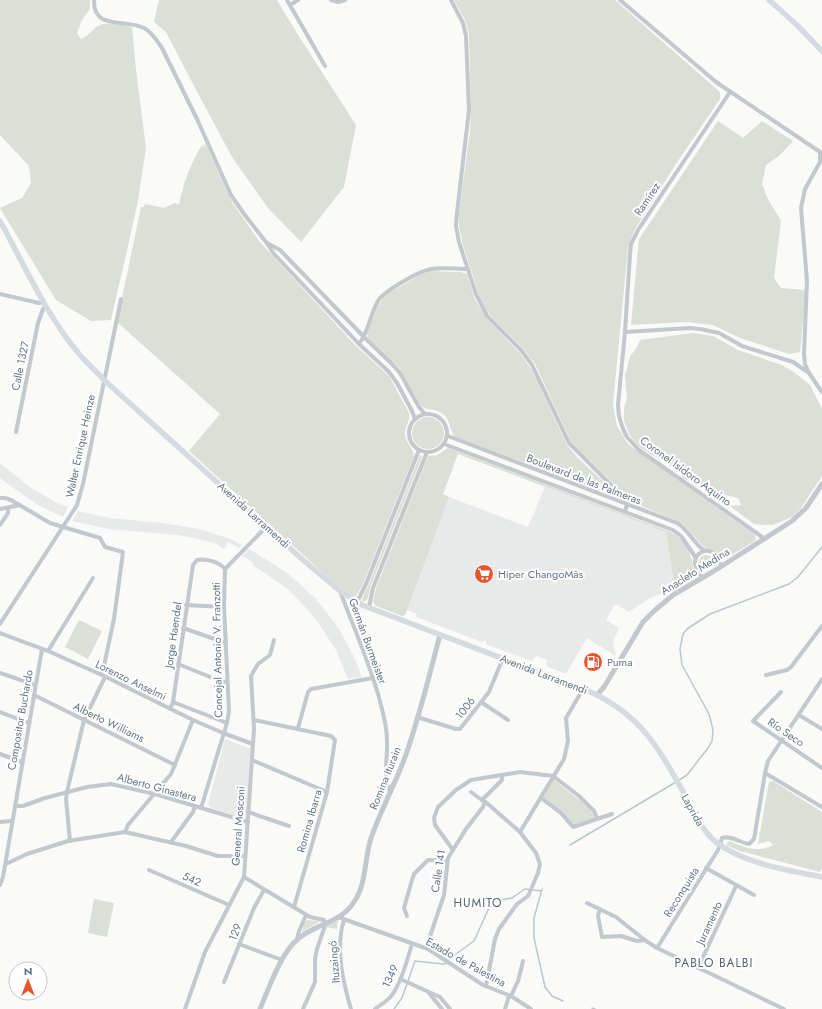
<svg xmlns="http://www.w3.org/2000/svg" width="822" height="1009" font-family="Jost,sans-serif">
	<rect width="100%" height="100%" fill="#fafaf8"/>
	<!-- built -->
	<g fill="#e8e9e9">
		<path d="M0,463L31,488L57,503L68,507L63,517L38,505L12,487L0,478Z"/>
		<path d="M545,487L666,532L675,589L650,598L629,612L615,604L606,620L619,628L613,642L616,656L587,638L566,674L548,667L546,664L547,660L536,656L532,661L487,645L485,640L482,642L416,617L417,614L405,609L449,497L528,527Z"/>
		<path d="M78,511L110,518L163,523L200,529L230,539L242,545L239,548L228,542L224,549L216,544L199,539L178,535L109,529L72,521Z"/>
		<path d="M249,549L272,563L291,576L316,599L334,622L342,634L354,657L362,677L348,679L336,650L315,618L296,597L285,587L253,565V562L242,556Z"/>
		<path d="M225,739L251,749L246,817H240L211,808L208,804Z"/>
	</g>
	<!-- green -->
	<g fill="#dadfd7">
		<path d="M0,0H90V9L82,20L77,33L81,39C88,36 91,32 96,27C106,20 121,25 132,27L136,70L146,148L137,206L111,320L91,321L56,300L0,208L22,198L31,183L29,166L0,135Z"/>
		<path d="M159,0H277L298,35L356,125L344,187L301,242L268,208L232,157L193,84L166,32L154,22Z"/>
		<path d="M454,0H615L720,92V99L676,164L634,231L628,247L627,257L613,405L617,426L628,444L755,535L756,539L755,541L730,556L726,557L704,547L683,524L644,507L632,500L622,492L571,442L535,364L521,346L496,322L486,310L478,292L463,245L459,227V213L470,131L471,111L469,35L465,20Z"/>
		<path d="M718,121L743,138L762,121L793,141L779,156L766,165L762,184L768,199L781,221L774,278L781,288L806,290L800,352L789,354L740,338L713,325L686,322L631,325L639,239Z"/>
		<path d="M205,143L232,202L259,241L356,346L389,376L409,413C411,420 404,427 405,435C406,443 414,449 414,456L363,584L356,596H352L333,582L189,451L220,414L117,322L141,207H144L145,204L164,208L175,203L179,205C183,184 191,162 202,145L204,147Z"/>
		<path d="M429,271L461,272L467,274L474,297L485,317L519,352L532,370L567,445L578,458L606,484L607,487V489L601,491L455,437C449,430 451,420 443,414C436,408 427,411 421,406L399,368L368,338L367,334C373,320 376,305 387,294L420,275Z"/>
		<path d="M693,333L713,336L738,350L782,365L795,373L810,385L822,409V476L801,508L792,517L773,525H763L754,524L730,506L741,505L738,498L720,494L706,488L695,481L684,479L678,471L638,446L629,434L624,421V408L627,399L625,376L630,356L636,349L640,340Z"/>
		<circle cx="428" cy="433" r="16"/>
		<path d="M448,448L671,532C688,541 695,560 693,578L675,590V589L666,532L458,454L443,494L449,497L405,615L402,616L376,606L373,602L376,588L428,456L437,455Z"/>
		<path d="M420,455L422,456L420,462L371,585L367,600L363,602L362,599L369,584Z"/>
		<circle cx="706" cy="562" r="7"/>
		<path d="M79,620L102,631L88,659L65,647Z"/>
		<path d="M553,779L582,802L595,816L594,818L574,825L544,799V796Z"/>
		<path d="M773,781L822,812V869L820,872L740,851L726,845L729,841C744,847 757,854 773,845L769,841L758,844L769,782Z"/>
		<path d="M94,899L114,903L107,937L88,933Z"/>
		<path d="M308,920L317,921L319,922L302,932L305,922Z"/>
		<path d="M338,920L337,929L326,927L327,924Z"/>
	</g>
	<g fill="none" stroke-linecap="round" stroke-linejoin="round">
		<!-- stream -->
		<g stroke="#bbc7cb" stroke-width="1.5">
			<path d="M679,780L687,775L708,748L712,741L713,730L709,714L682,665L680,649L683,634L687,629L710,614L789,584L798,577L822,547"/>
			<path d="M570,845L676,782"/>
			<path d="M542,889L534,918V938L545,987L552,996L563,1001"/>
			<path d="M452,957L474,941L488,910L496,901L512,898L525,889L541,891"/>
			<path d="M592,1008L595,1009"/>
			<path d="M394,1009L402,998L415,961L443,964L446,963"/>
		</g>
		<!-- minor -->
		<g stroke="#c3c8cc" stroke-width="4">
			<path d="M94,0C93,31 125,18 144,28C152,32 157,41 162,48L197,119L231,195L244,214L266,242L274,254L359,344L389,372L397,383L412,411L415,419"/>
			<path d="M287,0L325,66"/>
			<path d="M331,0L338,2L345,0"/>
			<path d="M451,0L463,23L466,36L469,110L457,213L456,226L459,242L476,294L487,316L521,350L532,365L569,443L626,500L627,505L625,511"/>
			<path d="M620,0L716,82L820,152V162L805,189L801,208L807,281L804,354L805,364L809,373"/>
			<path d="M290,5L298,0"/>
			<path d="M730,92L638,230L631,244L630,254L625,332L618,405L619,416L623,429L627,437L639,450L765,539"/>
			<path d="M267,243L280,250L364,337L392,364L400,373L419,407L425,414"/>
			<path d="M0,294L39,303L44,302"/>
			<path d="M625,332L690,328L700,329L719,333L742,346L793,362L809,373L822,392"/>
			<path d="M359,344C369,331 370,315 378,301C384,291 419,271 431,269C443,267 456,269 468,269"/>
			<circle cx="428" cy="433" r="19"/>
			<path d="M16,432L38,323L43,309L46,306"/>
			<path d="M448,436L677,523C689,530 694,544 705,551"/>
			<path d="M444,444L673,530L681,536L696,558"/>
			<path d="M0,498H5L11,500L50,523L100,538L105,547L123,552L114,619L102,675"/>
			<path d="M0,509L20,505"/>
			<path d="M0,525L8,513V508"/>
			<path d="M225,569L267,526"/>
			<path d="M702,578C700,574 696,568 695,564C694,554 705,547 713,553C716,556 719,562 722,566"/>
			<path d="M340,591C354,629 371,665 381,705C384,716 387,729 387,741C388,757 382,778 391,792"/>
			<path d="M357,602L366,584L419,450"/>
			<path d="M186,605L224,607"/>
			<path d="M369,607L373,588L427,452"/>
			<path d="M0,624L77,505L83,484L121,299"/>
			<path d="M183,628L226,643"/>
			<path d="M0,633L48,651L102,675L193,720L223,733L253,744"/>
			<path d="M48,651L93,578"/>
			<path d="M178,664L220,681L227,682"/>
			<path d="M0,673L35,685"/>
			<path d="M766,675L787,670L791,667L822,626"/>
			<path d="M781,692L753,721L822,768"/>
			<path d="M34,695L175,765"/>
			<path d="M173,702L227,723"/>
			<path d="M481,702L508,720"/>
			<path d="M170,709L173,702L193,565L197,560C206,558 219,562 225,569L224,607L229,711L227,723L201,808"/>
			<path d="M0,712L29,723"/>
			<path d="M799,715L822,729"/>
			<path d="M417,717L456,729H460L489,692L503,658"/>
			<path d="M254,720L331,736L335,740L327,792L294,907"/>
			<path d="M298,728L308,692L311,689L373,678"/>
			<path d="M0,754L22,762"/>
			<path d="M252,760L327,792"/>
			<path d="M765,773L822,807"/>
			<path d="M471,792L482,800"/>
			<path d="M541,798L561,813L573,827L612,814"/>
			<path d="M15,806H23L45,798L87,787L111,784L155,794L248,822"/>
			<path d="M248,812L289,826"/>
			<path d="M0,822L12,821"/>
			<path d="M125,832L128,825L171,774L193,720"/>
			<path d="M520,832L564,759L568,741L566,718L583,689"/>
			<path d="M70,841L66,799L67,792L84,720L105,677"/>
			<path d="M171,842L193,812L195,806"/>
			<path d="M453,850L435,825L434,818L438,807L456,790L471,780L520,772L553,776L579,796L594,811L597,818"/>
			<path d="M6,864L27,854L68,841L125,832L186,846L218,856H244"/>
			<path d="M706,868L754,895"/>
			<path d="M149,870L229,905"/>
			<path d="M244,877L310,917L324,920L325,926L317,949L315,959V982L303,1009"/>
			<path d="M0,885L3,877L42,649"/>
			<path d="M587,903L616,917L646,941L657,948L784,1009"/>
			<path d="M600,909L598,916L602,937L621,936L637,941L645,940"/>
			<path d="M407,916L404,908L412,880L414,874L428,860L447,861"/>
			<path d="M338,917L428,949L483,985L511,996L531,1009"/>
			<path d="M344,920C335,948 343,982 351,1009"/>
			<path d="M297,939L299,931L306,915"/>
			<path d="M239,944L282,960"/>
			<path d="M426,948L444,895L448,858L466,829L483,807L485,802"/>
			<path d="M657,948L718,850L722,838C732,835 740,843 749,844L754,839L765,773L768,761L822,679"/>
			<path d="M698,968L736,886"/>
			<path d="M400,979L440,997L450,1009"/>
			<path d="M224,982L254,908L264,890"/>
			<path d="M486,986L495,939L499,929L517,904L528,896L538,873L540,864L536,853L520,832L488,804L482,800L502,780V775"/>
			<path d="M429,993L442,1009"/>
			<path d="M511,996L518,981L523,961"/>
			<path d="M185,1009L205,952L244,877L254,729L251,676L258,664L270,655L274,640"/>
			<path d="M375,1009C380,1005 388,1001 392,995C402,981 407,960 412,944"/>
			<path d="M505,1009L509,996"/>
		</g>
		<!-- tertiary -->
		<g stroke="#c3c8cc" stroke-width="5">
			<path d="M597,695L604,687L643,622L654,611L673,595L714,571L792,521L806,508L822,484"/>
			<path d="M260,1009C269,988 281,952 299,938C316,924 342,922 354,902C367,883 364,860 371,838C380,812 394,786 404,760C419,719 429,676 440,635"/>
		</g>
		<!-- secondary -->
		<g stroke="#d6dbdf" stroke-width="5.5">
			<path d="M769,0L798,26L822,51"/>
			<path d="M0,221C25,266 46,315 80,355C87,363 96,371 103,379L303,560L340,591L362,605L591,692C645,718 659,750 688,800C696,815 702,831 716,842C744,864 788,870 822,877"/>
		</g>
	</g>
	<!-- icons -->
	<defs>
		<symbol id="supermarket-disc" viewBox="-11 -11 22 22"><circle r="9.5" fill="#e4572e" stroke="#fff"/><path d="M-6-5.5h2.5l.6 2H6L4.5 2H-2.5L-4.4-4H-6ZM-1.5 3.2a1.3 1.3 0 1 0 .1 0ZM3 3.2a1.3 1.3 0 1 0 .1 0Z" fill="#fff"/></symbol>
		<symbol id="fuel-disc" viewBox="-11 -11 22 22"><circle r="9.5" fill="#e4572e" stroke="#fff"/><path d="M-5.5-6h7V0h2V4h1.3V-2.5L3-4.5l.8-.8L6-3V5H2.5V1h-1V6h-7ZM-4.2-4.7v3.2H.2V-4.7Z" fill="#fff"/></symbol>
	</defs>
	<g fill-rule="evenodd">
		<use href="#supermarket-disc" x="473" y="563" width="22" height="22"/>
		<use href="#fuel-disc" x="582" y="651" width="22" height="22"/>
	</g>
	<g text-anchor="middle" stroke-width="4" stroke-linejoin="round" paint-order="stroke">
		<!-- street labels -->
		<g font-size="11" fill="#657683" stroke="#fff">
			<text transform="translate(647 199) rotate(-56)" y="4">Ramírez</text>
			<text transform="translate(20 366) rotate(-78)" y="4">Calle 1327</text>
			<text transform="translate(80 446) rotate(-78)" y="4">Walter Enrique Heinze</text>
			<text transform="translate(686 471) rotate(36)" y="4">Coronel Isidoro Aquino</text>
			<text transform="translate(584 479) rotate(21)" y="4">Boulevard de las Palmeras</text>
			<text transform="translate(254 515) rotate(42)" y="4">Avenida Larramendi</text>
			<text transform="translate(695 571) rotate(-32)" y="4">Anacleto Medina</text>
			<text transform="translate(173 635) rotate(-82)" y="4">Jorge Haendel</text>
			<text transform="translate(368 641) rotate(70)" y="4">Germán Burmeister</text>
			<text transform="translate(217 650) rotate(-91)" y="4">Concejal Antonio V. Franzotti</text>
			<text transform="translate(544 674) rotate(21)" y="4">Avenida Larramendi</text>
			<text transform="translate(131 680) rotate(26)" y="4">Lorenzo Anselmi</text>
			<text transform="translate(465 708) rotate(-52)" y="4">1006</text>
			<text transform="translate(20 720) rotate(-80)" y="4">Compositor Buchardo</text>
			<text transform="translate(109 722) rotate(26)" y="4">Alberto Williams</text>
			<text transform="translate(786 732) rotate(34)" y="4">Río Seco</text>
			<text transform="translate(385 778) rotate(-68)" y="4">Romina Iturain</text>
			<text transform="translate(157 787) rotate(15)" y="4">Alberto Ginastera</text>
			<text transform="translate(693 810) rotate(61)" y="4">Laprida</text>
			<text transform="translate(309 821) rotate(-74)" y="4">Romina Ibarra</text>
			<text transform="translate(238 826) rotate(-86)" y="4">General Mosconi</text>
			<text transform="translate(438 871) rotate(-81)" y="4">Calle 141</text>
			<text transform="translate(192 879) rotate(24)" y="4">542</text>
			<text transform="translate(681 892) rotate(-58)" y="4">Reconquista</text>
			<text transform="translate(709 923) rotate(-65)" y="4">Juramento</text>
			<text transform="translate(235 932) rotate(-68)" y="4">129</text>
			<text transform="translate(334 962) rotate(-95)" y="4">Ituzaingó</text>
			<text transform="translate(466 962) rotate(29)" y="4">Estado de Palestina</text>
			<text transform="translate(390 976) rotate(-66)" y="4">1349</text>
		</g>
		<!-- poi labels -->
		<g font-size="11" fill="#657683" stroke="#fff" text-anchor="start">
			<text x="498" y="578">Hiper ChangoMâs</text>
			<text x="607" y="666">Puma</text>
		</g>
		<!-- neighbourhood labels -->
		<g font-size="12" letter-spacing="1" fill="#57646e" stroke="#fff">
			<text x="478" y="907">HUMITO</text>
			<text x="714" y="967">PABLO BALBI</text>
		</g>
	</g>
	<!-- north arrow -->
	<g transform="translate(28 981)"><circle r="19" fill="#ffffff" stroke="#c1c8cd"/>
	<path d="M0-3L7 15L0 10L-7 15Z" fill="#e4572e"/>
	<text y="-6" font-size="11" font-weight="bold" text-anchor="middle" fill="#657683">N</text>
	</g>
</svg>
